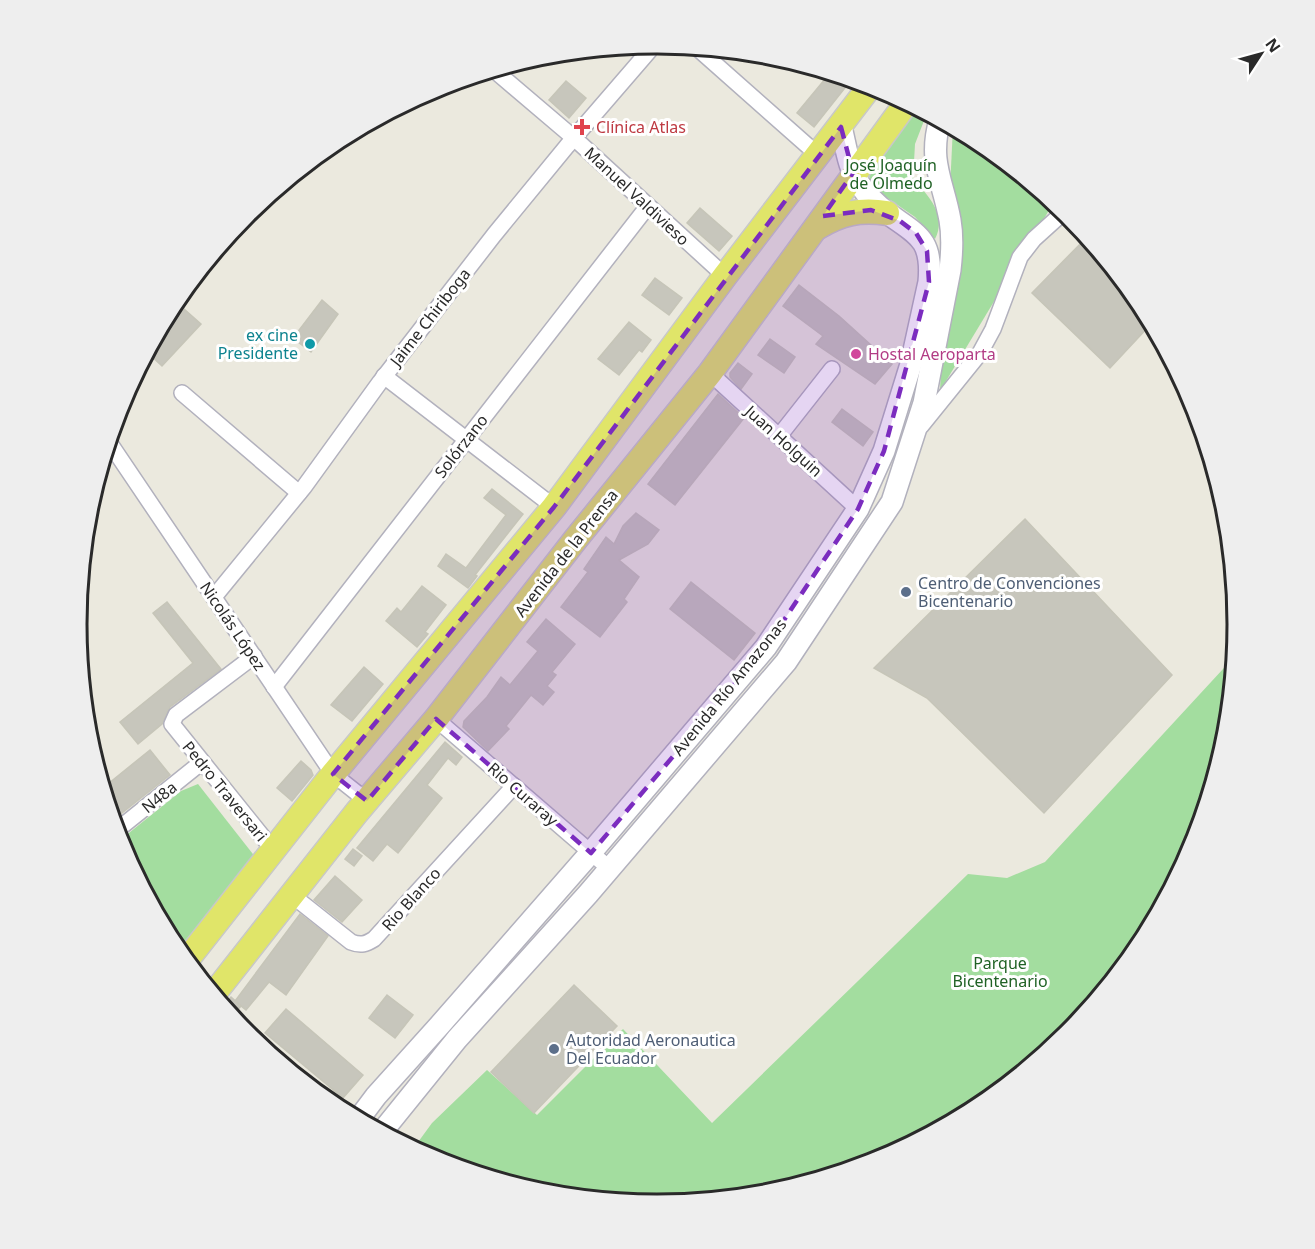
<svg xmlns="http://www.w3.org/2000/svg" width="1315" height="1249" font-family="'Noto Sans',sans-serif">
	<rect width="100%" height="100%" fill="#ebe9de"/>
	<!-- green -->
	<g fill="#a3dd9f">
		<path d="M915,107L927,113L915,144L913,180C929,195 947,216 935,239L915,217L873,188L867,169Z"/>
		<path d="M953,127L981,142L1054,202L940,391Z"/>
		<path d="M1235,656L1227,738L1194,847L1140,948L1068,1036L980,1108L880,1161L771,1194L657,1205L544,1194L435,1161L413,1149L432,1123L487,1070L537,1115L623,1029L712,1123L968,874L1007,878L1045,862Z"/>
		<path d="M198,784L256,858L177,950L119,841L181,791Z"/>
	</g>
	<!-- building -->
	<g fill="#c7c6bc" stroke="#c6c5b8" stroke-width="1.5">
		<path d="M830,73L852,79L814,127L797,113Z"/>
		<path d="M566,81L586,98L569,118L549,100Z"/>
		<path d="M700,208L732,236L719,251L687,223Z"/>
		<path d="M1087,237L1141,302L1152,323L1110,368L1032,293Z"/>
		<path d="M655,278L682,298L669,315L642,295Z"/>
		<path d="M799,285L839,316L892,364L875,384L816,344L823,336L783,306Z"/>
		<path d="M322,300L338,314L311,352L293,338Z"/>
		<path d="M175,301L201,324L162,366L147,352Z"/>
		<path d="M629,322L651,340L642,352L639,350L619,375L598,359Z"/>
		<path d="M770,339L795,357L784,373L758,355Z"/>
		<path d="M738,363L752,374L741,389L730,377V373Z"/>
		<path d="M718,394L744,418L675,505L648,484Z"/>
		<path d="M842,409L873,432L863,446L832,422Z"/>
		<path d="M492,489L523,514L475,575L477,576L468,588L438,566L446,554L466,568L506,515L484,498Z"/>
		<path d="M636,513L659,530L648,544L619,560L639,577L624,599L627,602L600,637L561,607L588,572L584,569L606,537L614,544L623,526Z"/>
		<path d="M1025,519L1172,675L1044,813L927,698L874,668Z"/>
		<path d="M691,582L755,633L734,660L670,609Z"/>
		<path d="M422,586L446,605L425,632L428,634L417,647L386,621L397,608L401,612Z"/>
		<path d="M167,602L221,669L170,707L162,724L138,744L120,722L193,663L153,613Z"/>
		<path d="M546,619L575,644L552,672L556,675L547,686L554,692L543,705L531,695L506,726L509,729L488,751L463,727L464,721L487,697L501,677L510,685L538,651L527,642Z"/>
		<path d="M364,667L383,684L352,721L331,705Z"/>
		<path d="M445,742L462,757L456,765L448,758L427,785L442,798L398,853L387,844L373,861L357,848Z"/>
		<path d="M150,750L170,775L113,820L103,788Z"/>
		<path d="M301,761L311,770L313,775L292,801L277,788Z"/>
		<path d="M353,849L362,856L354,866L345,859Z"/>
		<path d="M335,876L362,900L342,922L314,900Z"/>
		<path d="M300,914L328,936L286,995L269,982L246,1010L235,1001Z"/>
		<path d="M574,985L617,1026L534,1113L491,1072Z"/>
		<path d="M387,995L413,1015L395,1038L369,1018Z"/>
		<path d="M231,997L241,1006L231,1017L223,1006Z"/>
		<path d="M286,1009L363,1075L343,1098L265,1033Z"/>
	</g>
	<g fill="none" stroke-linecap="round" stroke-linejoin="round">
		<defs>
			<g id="minor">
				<path d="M696,47L818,155"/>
				<path d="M494,70L574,138L725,276"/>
				<path d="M710,373L858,509"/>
				<path d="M384,376L554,507"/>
				<path d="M182,393L299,493"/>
				<path d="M921,426L980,353L993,329L1020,257L1034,239L1065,211"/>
				<path d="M780,435L832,369"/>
				<path d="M109,442L333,774L367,801"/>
				<path d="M214,597L304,487L380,382L494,235L567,146L655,44"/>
				<path d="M254,656L176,715L172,724L274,851"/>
				<path d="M274,687L648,206"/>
				<path d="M436,719L610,869"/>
				<path d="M116,831L202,762"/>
				<path d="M293,896L351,942C361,946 366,944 374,939L514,786"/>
			</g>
			<g id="secondary">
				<path d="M358,1120L376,1096L439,1026L593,850L766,647L858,509L884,451L911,364L929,282C933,238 917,235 886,212C876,204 867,195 860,185C848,168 846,146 841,127"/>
				<path d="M381,1133L457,1039L588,894L786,662L892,502L924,403L950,270C952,253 953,237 950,220C943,181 928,161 940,120"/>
			</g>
			<g id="primary">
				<path d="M818,227C841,213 860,209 887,213"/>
				<path d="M186,961L333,774L554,507L725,276L871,85"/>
				<path d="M213,995L357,812L436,719L575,540L710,373L907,102"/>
			</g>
		</defs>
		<!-- minor casing -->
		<use href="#minor" stroke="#b2b1bd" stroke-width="18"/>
		<!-- secondary casing -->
		<use href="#secondary" stroke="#b2b1bd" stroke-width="24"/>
		<!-- primary casing -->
		<use href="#primary" stroke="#c8c8c8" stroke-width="27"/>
		<!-- minor -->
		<use href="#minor" stroke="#fff" stroke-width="15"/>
		<!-- secondary -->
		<use href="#secondary" stroke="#fff" stroke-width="21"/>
		<!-- primary -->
		<use href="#primary" stroke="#e0e569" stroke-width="24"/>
	</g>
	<!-- marked area -->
	<path fill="#7b2cbf" fill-opacity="0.2" stroke="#7b2cbf" stroke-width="4.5" stroke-dasharray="12 8" stroke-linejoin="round" d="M841,127L853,173L823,216L871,210L900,221L916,233L927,251L929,282L884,451L858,509L766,647L591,853L436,719L367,801L333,774L554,507Z"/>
	<!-- markers -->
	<path fill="#e0444e" stroke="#fff" stroke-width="2" d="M579 118h6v6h6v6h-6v6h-6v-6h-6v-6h6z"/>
	<circle fill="#0f9aa8" stroke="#fff" stroke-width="2" cx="310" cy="344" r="6"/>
	<circle fill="#d1479c" stroke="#fff" stroke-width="2" cx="856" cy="354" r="6"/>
	<g fill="#5c6f8a" stroke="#fff" stroke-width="2">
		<circle cx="906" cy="592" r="6"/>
		<circle cx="554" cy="1049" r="6"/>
	</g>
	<g text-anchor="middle" stroke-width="6" stroke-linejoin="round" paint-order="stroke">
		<!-- health labels -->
		<g font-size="16" fill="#be3a42" stroke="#fff" text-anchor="start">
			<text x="596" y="133">Clínica Atlas</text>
		</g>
		<!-- park labels -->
		<g font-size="16" fill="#206225" stroke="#fff">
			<text x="891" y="171">José Joaquín<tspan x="891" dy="18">de Olmedo</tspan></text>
			<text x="1000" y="969">Parque<tspan x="1000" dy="18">Bicentenario</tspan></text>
		</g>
		<!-- street labels -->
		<g font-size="16" fill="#2a2a2a" stroke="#fff">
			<text transform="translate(637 196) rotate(43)" y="6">Manuel Valdivieso</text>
			<text transform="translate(430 317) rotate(-52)" y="6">Jaime Chiriboga</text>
			<text transform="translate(784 441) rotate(42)" y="6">Juan Holguin</text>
			<text transform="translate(461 446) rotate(-52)" y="6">Solórzano</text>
			<text transform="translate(566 553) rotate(-52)" y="6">Avenida de la Prensa</text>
			<text transform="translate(233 626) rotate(56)" y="6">Nicolás López</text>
			<text transform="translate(729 687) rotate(-51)" y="6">Avenida Río Amazonas</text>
			<text transform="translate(225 791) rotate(51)" y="6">Pedro Traversari</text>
			<text transform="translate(523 794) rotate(41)" y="6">Rio Curaray</text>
			<text transform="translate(159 797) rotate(-39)" y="6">N48a</text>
			<text transform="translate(411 899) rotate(-48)" y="6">Rio Blanco</text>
		</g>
		<!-- culture labels -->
		<g font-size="16" fill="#0d838f" stroke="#fff" text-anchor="end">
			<text x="298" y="341">ex cine<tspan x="298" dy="18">Presidente</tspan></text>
		</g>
		<!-- hotel labels -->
		<g font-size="16" fill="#b23c85" stroke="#fff" text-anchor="start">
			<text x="868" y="360">Hostal Aeroparta</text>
		</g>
		<!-- service labels -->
		<g font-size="16" fill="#4e5e75" stroke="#fff" text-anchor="start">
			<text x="918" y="589">Centro de Convenciones<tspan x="918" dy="18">Bicentenario</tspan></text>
			<text x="566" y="1046">Autoridad Aeronautica<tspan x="566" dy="18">Del Ecuador</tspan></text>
		</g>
	</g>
	<!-- crop -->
	<path d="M0 0H1315V1249H0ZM87 624a570 570 0 1 1 1140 0a570 570 0 1 1-1140 0Z" fill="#eee" fill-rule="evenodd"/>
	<path fill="none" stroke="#2a2a2a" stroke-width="3" d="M87 624a570 570 0 1 1 1140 0a570 570 0 1 1-1140 0Z"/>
	<!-- north arrow -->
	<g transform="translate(1261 54) rotate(54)" stroke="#ffffff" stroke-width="4.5" paint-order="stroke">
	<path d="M0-4.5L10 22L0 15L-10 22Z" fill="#2a2a2a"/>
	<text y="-9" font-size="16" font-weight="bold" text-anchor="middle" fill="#2a2a2a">N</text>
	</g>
</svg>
